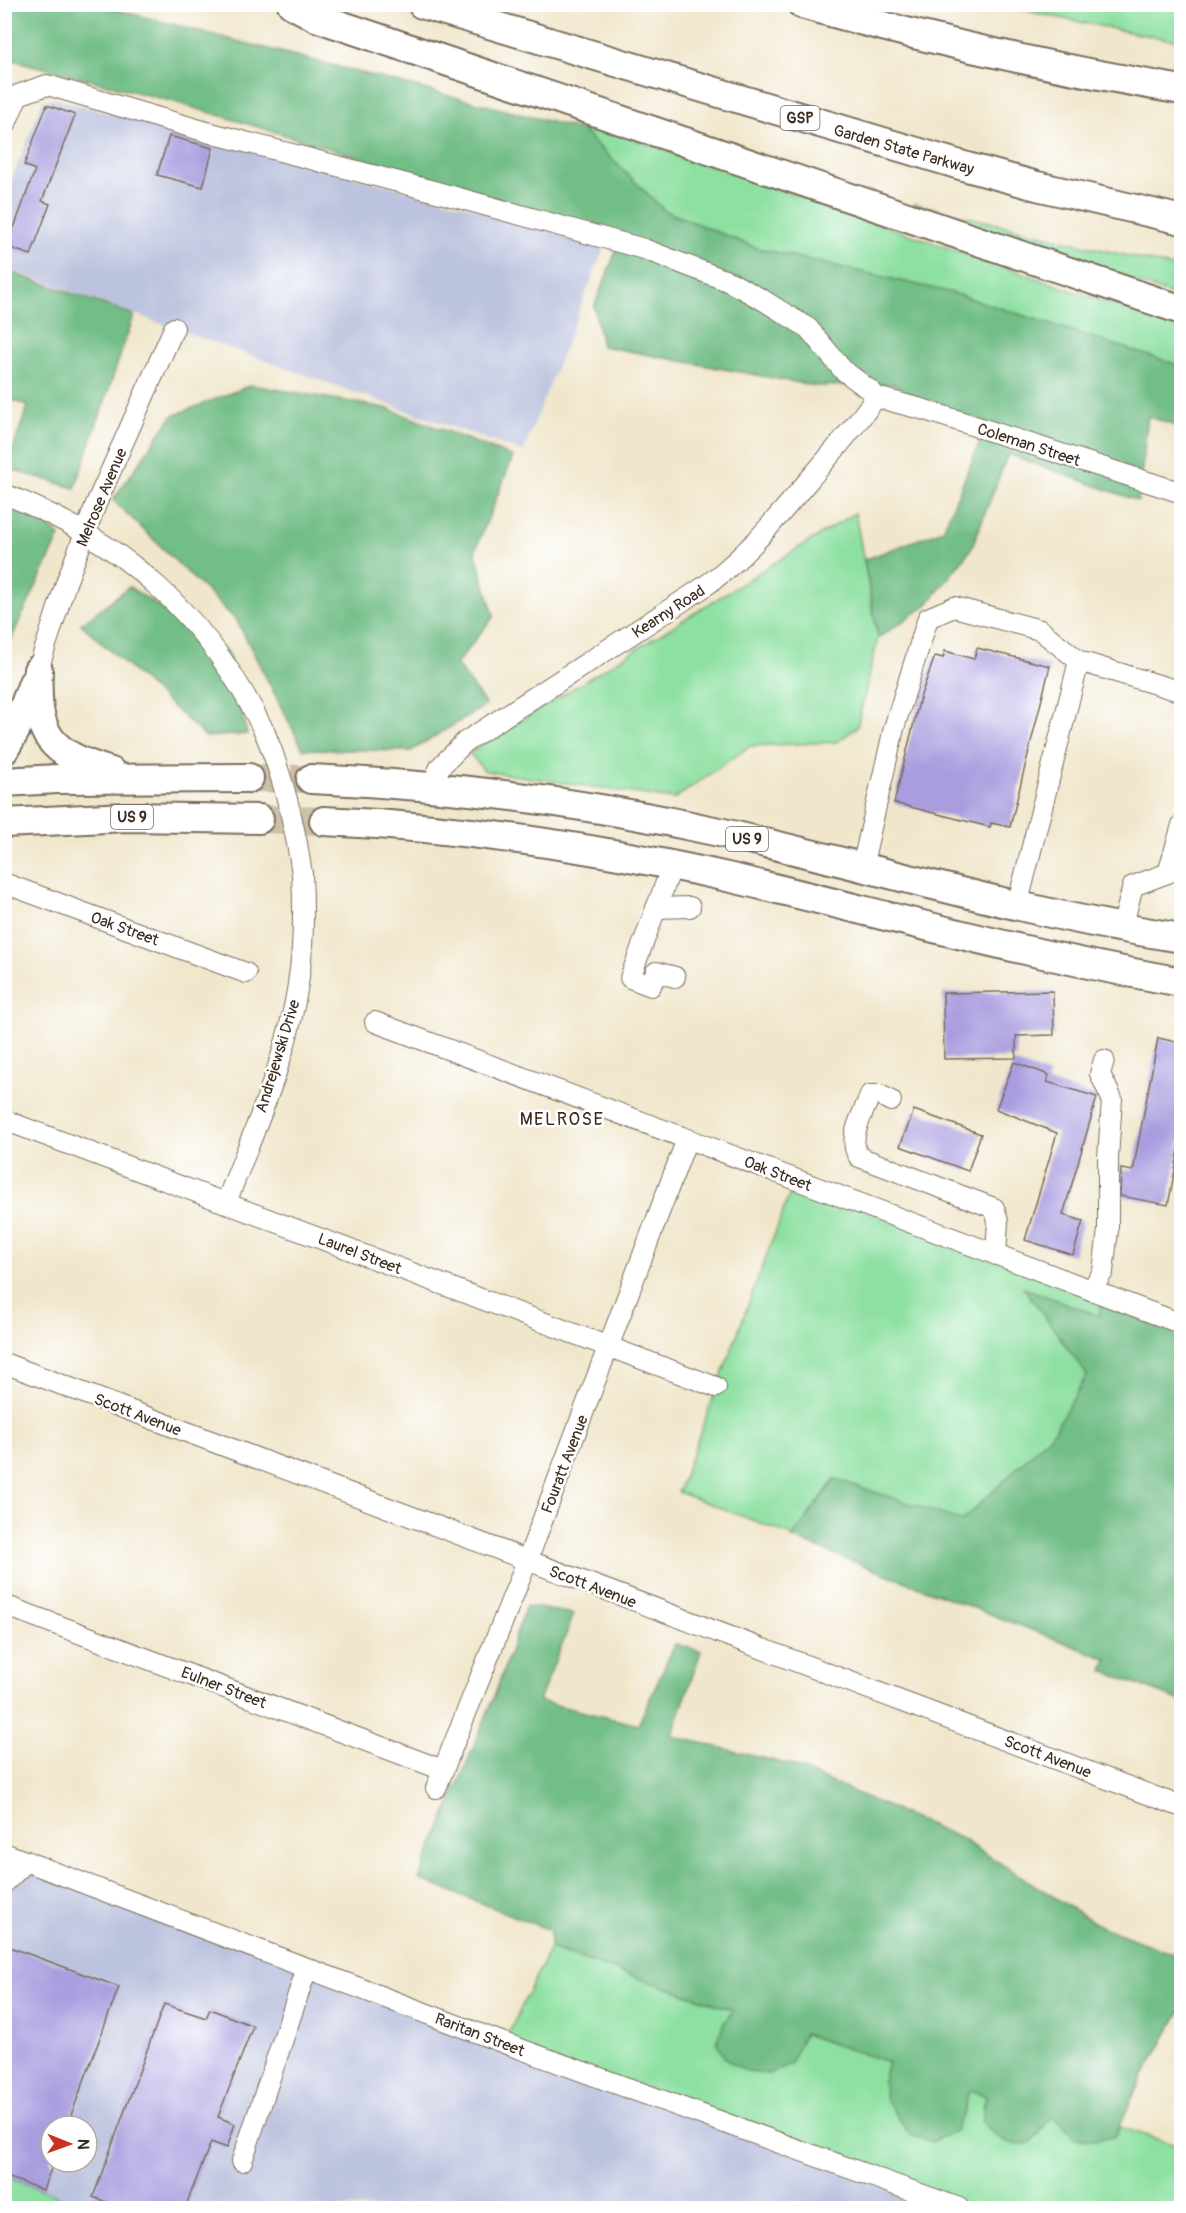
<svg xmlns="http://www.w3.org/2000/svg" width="1186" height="2213" font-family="Pangolin,sans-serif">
	<rect width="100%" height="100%" fill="#fff"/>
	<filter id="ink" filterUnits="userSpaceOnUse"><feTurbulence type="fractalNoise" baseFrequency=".0167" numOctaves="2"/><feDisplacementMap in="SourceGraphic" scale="12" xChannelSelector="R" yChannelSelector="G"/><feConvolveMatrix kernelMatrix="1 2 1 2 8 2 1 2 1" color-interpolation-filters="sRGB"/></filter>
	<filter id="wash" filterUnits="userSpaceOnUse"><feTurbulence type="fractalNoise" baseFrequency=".008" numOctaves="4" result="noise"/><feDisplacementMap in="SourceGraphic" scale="24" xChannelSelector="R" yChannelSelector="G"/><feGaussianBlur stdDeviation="1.35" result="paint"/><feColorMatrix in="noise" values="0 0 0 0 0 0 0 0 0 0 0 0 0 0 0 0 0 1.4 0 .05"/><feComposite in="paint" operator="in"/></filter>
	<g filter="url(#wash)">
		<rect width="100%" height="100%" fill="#f0e6cb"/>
		<!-- industrial -->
		<g fill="#bcc3de" fill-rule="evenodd">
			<path d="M54,99L606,242L523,452L5,268L4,199L43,100Z"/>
			<path d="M5,1851L958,2208H69L71,2203L43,2190L5,2177ZM51,2126H87V2162H51Z"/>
		</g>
		<!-- green -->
		<g fill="#8de0a1" stroke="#648560" stroke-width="1.5">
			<path d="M997,5H1181V41L1134,33Z"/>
			<path d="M582,130L613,132L1181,328V366L953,293L757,248L665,211Z"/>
			<path d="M915,204L1181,269V298L913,205Z"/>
			<path d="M855,513L878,638L857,727L837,742L750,746L674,799L485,771L469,753Z"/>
			<path d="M795,1180L1101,1294L1098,1430L960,1598L678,1492Z"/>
			<path d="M550,1948L734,2010L723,2025L789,2064L804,2034L888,2062L883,2081L964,2111L968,2090L986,2095L983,2108L1039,2135L1044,2122L1053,2117L1063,2124L1074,2138L1114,2137L1120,2127L1181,2147V2208H958L504,2043Z"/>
			<path d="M5,2177L43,2190L71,2203L69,2208H5Z"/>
		</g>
		<!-- forest -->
		<g fill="#72be87" stroke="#567452" stroke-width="1.5">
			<path d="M4,5H98L582,130L665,211L757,248L953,293L1181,366V428L1148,416L1138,501L1008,454L971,549L927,605L878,638L864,560L943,530L983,435L893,384L815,386L602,346L594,307L622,236L171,101L5,58Z"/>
			<path d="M4,270L134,315L75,488L6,468L28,406L5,397Z"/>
			<path d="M251,385L386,408L513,457L475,551L494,616L456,664L486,705L411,751L303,749L237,621L113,500L172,416Z"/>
			<path d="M4,495L11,497L60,536L10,641L4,639Z"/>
			<path d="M129,587L228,652L247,734L206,737L81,624Z"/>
			<path d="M1024,1288L1100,1316L1101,1294L1181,1324V1701L1103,1671L1107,1659L792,1538L835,1479L962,1521L1052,1434L1087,1375Z"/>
			<path d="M526,1606L574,1614L539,1701L638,1725L675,1644L701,1651L672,1736L791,1765L960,1838L1100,1926L1181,1957V2010L1136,2090L1114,2137L1093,2140L1074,2138L1063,2124L1053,2117C1042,2124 1045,2127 1038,2135C1022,2157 994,2137 982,2122L986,2095L969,2090L964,2111L955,2131L932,2142L910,2135L886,2100L883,2081L888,2062L804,2034L790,2064L769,2074L747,2072L726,2060L717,2043L723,2025L733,2010L550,1948V1930L419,1879L494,1697Z"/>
		</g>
		<g id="blocks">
			<!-- building -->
			<g fill="#a99ddf">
				<path d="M47,105L75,115L42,201L50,204L31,255L7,247L35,170L24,165Z"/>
				<path d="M169,136L213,148L203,187L157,175Z"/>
				<path d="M977,648L1050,666L1010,827L991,823L990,827L894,803L920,698L935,656L943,658L945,651L974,659Z"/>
				<path d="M1053,991L1054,1035L1016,1036V1058L944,1059L943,993Z"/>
				<path d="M1158,1038L1182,1043V1134L1168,1205L1120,1196L1121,1169L1133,1171Z"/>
				<path d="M1014,1062L1049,1075L1047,1082L1097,1097L1063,1215L1083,1221L1073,1255L1025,1240L1057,1133L996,1109Z"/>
				<path d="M914,1110L981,1134L968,1171L900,1146Z"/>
				<path d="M4,1945L119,1987L67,2126H51V2169L43,2190L4,2176Z"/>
				<path d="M164,2004L206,2018L210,2009L253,2026L218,2117L235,2124L227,2148L211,2142L185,2208H123L93,2197Z"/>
			</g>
		</g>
	</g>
	<g filter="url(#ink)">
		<use href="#blocks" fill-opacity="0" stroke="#7a6c5b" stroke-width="1.5"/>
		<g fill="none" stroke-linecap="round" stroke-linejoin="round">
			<!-- highway-tunnel -->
			<g stroke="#ccc0a8" stroke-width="28" stroke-dasharray="28 14" stroke-linecap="butt">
				<path d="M249,778L311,779"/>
				<path d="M259,819L324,821"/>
			</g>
			<defs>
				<g id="minor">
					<path d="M4,128L18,95L47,85L207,132L437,192L644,249L730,282L763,300L808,328L843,370L871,391L876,397"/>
					<path d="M876,397L925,410L1182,493"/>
					<path d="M4,494C124,540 209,617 265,733"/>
					<path d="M38,670L66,583L96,504L174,328"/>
					<path d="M431,787L440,767L465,742L698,591C743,561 774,521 809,480C832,453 856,426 876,397"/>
					<path d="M672,866L630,978L651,986L656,972L675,977"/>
					<path d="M862,867L894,728L928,618L954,607L1040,630L1079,661"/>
					<path d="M4,883L246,973"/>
					<path d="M1017,906L1079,661L1182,692"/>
					<path d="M656,908L690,907"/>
					<path d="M1122,928L1133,886L1168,873L1182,825"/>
					<path d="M375,1022L1182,1324"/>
					<path d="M891,1101L880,1095H870C864,1113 846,1139 859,1157L994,1208L998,1221L996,1255"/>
					<path d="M4,1120L716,1387"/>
					<path d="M226,1203C253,1132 287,1060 298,984C304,947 304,912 302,874"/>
					<path d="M1091,1290L1103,1272L1108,1230V1158L1112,1099L1100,1074L1104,1060"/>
					<path d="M4,1363L1182,1807"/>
					<path d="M4,1605L443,1770"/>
					<path d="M436,1788L527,1561L687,1139"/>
					<path d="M4,1853L504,2043L959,2208"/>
					<path d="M4,1883L27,1861"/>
					<path d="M242,2161L307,1968"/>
				</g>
				<g id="highway">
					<path d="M292,4L316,17L1182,310"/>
					<path d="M422,4L967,167L1037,186L1182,220"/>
					<path d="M802,4C927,40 1054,68 1182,90"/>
					<path d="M38,670C35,736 49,753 111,772"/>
					<path d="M4,750L15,731L33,683"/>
					<path d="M311,779C447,785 585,802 719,832C873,867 1025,914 1182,938"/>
					<path d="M4,782L57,779L249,778"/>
					<path d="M324,821C460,827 603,849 736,879C884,914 1031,956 1182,982"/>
					<path d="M4,823L127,817L259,819"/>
				</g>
			</defs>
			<!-- minor casing -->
			<use href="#minor" stroke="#7a6c5b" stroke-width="22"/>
			<!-- highway casing -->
			<use href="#highway" stroke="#7a6c5b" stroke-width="32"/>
			<!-- minor -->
			<use href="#minor" stroke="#fff" stroke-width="20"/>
			<!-- highway -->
			<use href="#highway" stroke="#fff" stroke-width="28"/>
			<defs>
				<path id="minor-bridge" d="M265,733C284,779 295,825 302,874"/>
			</defs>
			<!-- minor-bridge casing -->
			<use href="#minor-bridge" stroke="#7a6c5b" stroke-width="22" stroke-linecap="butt"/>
			<!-- minor-bridge -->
			<use href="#minor-bridge" stroke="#fff" stroke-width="20"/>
		</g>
	</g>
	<g text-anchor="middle" stroke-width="5" stroke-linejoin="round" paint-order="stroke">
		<!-- shield labels -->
		<g fill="#fff" stroke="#766a62" stroke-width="1.5">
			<rect x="780.5" y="106" width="39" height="24" rx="4.5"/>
			<rect x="111" y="805" width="42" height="24" rx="4.5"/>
			<rect x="726" y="827" width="42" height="24" rx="4.5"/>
		</g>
		<g font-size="15" font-weight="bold" fill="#3b2a1e">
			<text x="800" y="123">GSP</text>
			<text x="132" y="822">US 9</text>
			<text x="747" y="844">US 9</text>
		</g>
		<!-- street labels -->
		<g font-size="16" fill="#3b2a1e" stroke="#fff">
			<text transform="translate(904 149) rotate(16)" y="6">Garden State Parkway</text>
			<text transform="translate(1029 444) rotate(18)" y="6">Coleman Street</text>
			<text transform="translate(101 497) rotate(-67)" y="6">Melrose Avenue</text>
			<text transform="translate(668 611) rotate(-33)" y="6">Kearny Road</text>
			<text transform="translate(125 928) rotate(20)" y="6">Oak Street</text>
			<text transform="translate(277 1056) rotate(-73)" y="6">Andrejewski Drive</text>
			<text transform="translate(778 1173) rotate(21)" y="6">Oak Street</text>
			<text transform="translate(360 1253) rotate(21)" y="6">Laurel Street</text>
			<text transform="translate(138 1414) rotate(21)" y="6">Scott Avenue</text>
			<text transform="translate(564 1464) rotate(-69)" y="6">Fouratt Avenue</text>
			<text transform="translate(593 1586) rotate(21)" y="6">Scott Avenue</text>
			<text transform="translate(224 1687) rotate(21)" y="6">Eulner Street</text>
			<text transform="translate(1048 1756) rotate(21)" y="6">Scott Avenue</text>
			<text transform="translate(480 2034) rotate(21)" y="6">Raritan Street</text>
		</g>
		<!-- neighbourhood labels -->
		<g font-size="18" letter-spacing="1.5" fill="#3b2a1e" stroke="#fff">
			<text x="562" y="1125">MELROSE</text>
		</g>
	</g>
	<!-- margin -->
	<rect width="1186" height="2213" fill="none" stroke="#fff" stroke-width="24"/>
	<!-- north arrow -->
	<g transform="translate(69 2144) rotate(91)"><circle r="28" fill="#ffffff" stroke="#b1aaa5" stroke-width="1.5"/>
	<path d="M0-4.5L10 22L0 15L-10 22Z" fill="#c8321e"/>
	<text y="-9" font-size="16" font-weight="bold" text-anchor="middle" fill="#3b2a1e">N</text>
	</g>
</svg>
